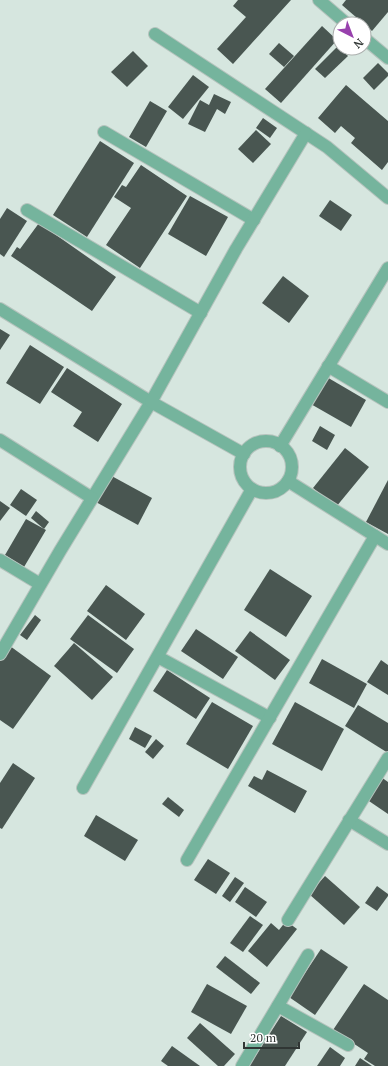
<svg xmlns="http://www.w3.org/2000/svg" width="388" height="1066" font-family="'PT Serif',serif">
	<rect width="100%" height="100%" fill="#d6e6df"/>
	<!-- building -->
	<g fill="#495651">
		<path d="M238,0H291L233,64L217,49L246,17L233,6Z"/>
		<path d="M346,0H388V12L372,31L342,5Z"/>
		<path d="M322,26L337,40L281,103L265,89Z"/>
		<path d="M279,43L294,56L284,67L269,54Z"/>
		<path d="M338,46L348,56L325,78L315,69Z"/>
		<path d="M133,51L148,66L127,87L111,72Z"/>
		<path d="M378,63L388,73V76L374,90L363,78Z"/>
		<path d="M193,75L209,87L183,119L168,107Z"/>
		<path d="M346,85L388,121V162L382,170L351,143L355,138L341,126L335,133L318,118Z"/>
		<path d="M214,94L231,102L225,114L217,109L205,132L188,124L200,100L209,105Z"/>
		<path d="M150,101L167,111L146,147L129,137Z"/>
		<path d="M263,118L277,128L270,138L256,128Z"/>
		<path d="M256,130L271,144L253,163L238,149Z"/>
		<path d="M100,141L134,163L87,237L53,215Z"/>
		<path d="M141,165L187,196L140,268L106,245L131,208L114,197L122,185L126,187Z"/>
		<path d="M190,196L228,217L206,256L168,234Z"/>
		<path d="M330,200L352,215L341,231L319,216Z"/>
		<path d="M7,208L27,221L4,257L0,254V219Z"/>
		<path d="M39,223L116,277L92,311L11,256L17,247L20,249Z"/>
		<path d="M283,276L309,296L289,323L262,303Z"/>
		<path d="M0,329L10,335L0,350Z"/>
		<path d="M30,345L64,367L40,404L6,383Z"/>
		<path d="M67,368L122,404L98,442L73,426L82,412L51,392Z"/>
		<path d="M325,376L366,400L351,427L309,403Z"/>
		<path d="M320,426L335,435L327,450L312,441Z"/>
		<path d="M345,448L369,467L336,507L313,488Z"/>
		<path d="M108,474L152,498L138,525L94,501Z"/>
		<path d="M388,480V534L366,522Z"/>
		<path d="M21,489L37,500L26,516L10,505Z"/>
		<path d="M0,501L10,508L0,521Z"/>
		<path d="M36,511L49,522L44,529L31,518Z"/>
		<path d="M26,519L46,530L24,567L5,555Z"/>
		<path d="M270,569L312,596L286,637L244,610Z"/>
		<path d="M106,585L145,614L126,640L87,611Z"/>
		<path d="M35,615L41,620L27,640L20,635Z"/>
		<path d="M88,615L134,649L117,673L70,639Z"/>
		<path d="M196,629L238,657L223,679L181,651Z"/>
		<path d="M250,631L290,660L275,680L235,651Z"/>
		<path d="M74,643L113,677L92,700L54,666Z"/>
		<path d="M10,646L51,676L13,729L0,720V660Z"/>
		<path d="M322,659L367,684L354,708L309,683Z"/>
		<path d="M381,660L388,665V695L367,682Z"/>
		<path d="M167,670L210,698L196,719L153,691Z"/>
		<path d="M212,702L253,726L228,769L186,744Z"/>
		<path d="M295,702L344,729L322,771L272,744Z"/>
		<path d="M358,705L388,723V753L345,726Z"/>
		<path d="M135,727L152,736L145,748L129,739Z"/>
		<path d="M156,739L164,746L153,759L145,752Z"/>
		<path d="M13,763L35,778L2,829L0,828V783Z"/>
		<path d="M267,770L307,791L295,813L248,786L254,776L262,780Z"/>
		<path d="M381,777L388,782V814L366,799Z"/>
		<path d="M168,797L184,810L179,817L162,804Z"/>
		<path d="M96,815L138,840L125,861L84,836Z"/>
		<path d="M208,859L230,873L216,894L194,880Z"/>
		<path d="M325,876L360,907L344,925L309,894Z"/>
		<path d="M235,877L244,883L230,902L222,896Z"/>
		<path d="M377,886L388,894V896L377,911L365,903Z"/>
		<path d="M245,887L267,902L256,917L235,902Z"/>
		<path d="M250,916L263,925L243,952L230,943Z"/>
		<path d="M286,921L297,929L267,967L248,951L271,923L279,930Z"/>
		<path d="M321,949L348,967L315,1015L289,997Z"/>
		<path d="M225,956L260,983L251,994L216,967Z"/>
		<path d="M207,984L247,1006L231,1034L191,1012Z"/>
		<path d="M364,984L388,1000V1066H375L364,1059L368,1053L333,1030Z"/>
		<path d="M281,1016L307,1032L285,1066H249Z"/>
		<path d="M200,1023L235,1054L224,1066H218L187,1038Z"/>
		<path d="M172,1046L200,1066H168L161,1061Z"/>
		<path d="M330,1047L345,1058L340,1066H317Z"/>
		<path d="M360,1058L372,1066H355Z"/>
	</g>
	<g fill="none" stroke-linecap="round" stroke-linejoin="round">
		<defs>
			<g id="street">
				<path d="M319,0L347,24"/>
				<path d="M155,34L327,147L388,198"/>
				<path d="M364,38L388,58"/>
				<path d="M104,132L254,220"/>
				<path d="M27,210L201,313"/>
				<path d="M0,309L151,402L60,551L0,654"/>
				<path d="M328,366L388,402"/>
				<path d="M0,440L92,498"/>
				<circle cx="266" cy="467" r="26"/>
				<path d="M280,446L388,268"/>
				<path d="M244,454L151,402L236,249L306,133"/>
				<path d="M288,481L388,544"/>
				<path d="M0,560L40,584"/>
				<path d="M158,657L270,718"/>
				<path d="M83,788L252,489"/>
				<path d="M349,820L388,844"/>
				<path d="M187,860L375,536"/>
				<path d="M288,920L388,758"/>
				<path d="M278,1006L348,1045"/>
				<path d="M242,1066L308,955"/>
			</g>
		</defs>
		<!-- street casing -->
		<use href="#street" stroke="#b5c3bd" stroke-width="14"/>
		<!-- street -->
		<use href="#street" stroke="#75b49d" stroke-width="12"/>
	</g>
	<!-- north arrow -->
	<g transform="translate(352 36) rotate(138)"><circle r="19" fill="#ffffff" stroke="#acafae"/>
	<path d="M0-3L7 15L0 10L-7 15Z" fill="#9841ad"/>
	<text y="-6" font-size="11" font-weight="bold" text-anchor="middle" fill="#303634">N</text>
	</g>
	<!-- scale -->
	<path d="M244 1042v6h55v-6" fill="none" stroke="#303634" stroke-width="2"/>
	<text x="250" y="1042" font-size="12" fill="#303634" stroke="#ffffff" stroke-width="3" paint-order="stroke">20 m</text>
</svg>
